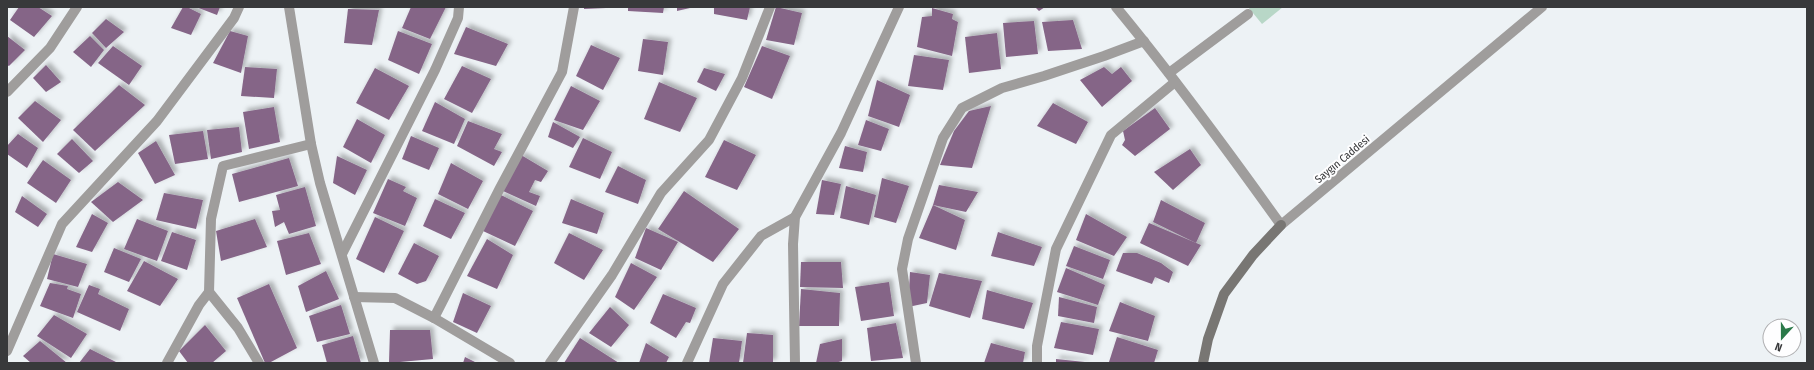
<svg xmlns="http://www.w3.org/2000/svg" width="1814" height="370" font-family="'Fira Sans Condensed',sans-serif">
	<defs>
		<filter id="shadow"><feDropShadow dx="3.5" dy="-3.5" stdDeviation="2" flood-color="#0004"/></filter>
	</defs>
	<rect width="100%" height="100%" fill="#edf2f5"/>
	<!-- green -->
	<path fill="#b8d7c7" d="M1248,7H1283L1262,24Z"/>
	<!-- building -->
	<g fill="#856587" filter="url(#shadow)">
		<path d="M19,7H38L52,16L34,37L10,20Z"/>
		<path d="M183,7H187L201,14L191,35L171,28Z"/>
		<path d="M196,7H220L217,15Z"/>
		<path d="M411,7H446L430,39L402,28Z"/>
		<path d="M584,7H606V8L584,9Z"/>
		<path d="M628,7H664L663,13L628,11Z"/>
		<path d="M677,7H690V8L677,11Z"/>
		<path d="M714,7H750L747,20L714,14Z"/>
		<path d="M776,7L802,13L794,45L766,40Z"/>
		<path d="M1035,7H1045L1039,11Z"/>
		<path d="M932,8L953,14L952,19L958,22L952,56L917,47L922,17L932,16Z"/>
		<path d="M348,9L379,10L372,45L344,43Z"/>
		<path d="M106,19L124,32L106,48L92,33Z"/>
		<path d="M1073,20L1082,49L1048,51L1042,22Z"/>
		<path d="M1034,21L1038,54L1006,57L1003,23Z"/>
		<path d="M466,27L508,44L496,66L454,54Z"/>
		<path d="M230,31L248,36L241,73L213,63Z"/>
		<path d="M398,31L432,44L419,74L388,60Z"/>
		<path d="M997,33L1001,69L969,73L965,37Z"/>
		<path d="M7,36L25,50L9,66L7,65Z"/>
		<path d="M90,36L104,50L91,67L73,52Z"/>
		<path d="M643,39L668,42L663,75L638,71Z"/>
		<path d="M591,45L620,58L603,90L576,76Z"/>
		<path d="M113,46L142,66L129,85L98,63Z"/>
		<path d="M762,46L790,56L772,99L744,87Z"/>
		<path d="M914,55L949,60L943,90L908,86Z"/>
		<path d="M46,65L61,82L46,92L33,78Z"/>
		<path d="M462,66L491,79L472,113L444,99Z"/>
		<path d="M245,67L277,69L274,98L241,96Z"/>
		<path d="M1104,67L1112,74L1121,67L1132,81L1102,107L1080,80Z"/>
		<path d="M375,68L409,86L389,120L356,103Z"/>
		<path d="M704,68L725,74L716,91L697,82Z"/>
		<path d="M877,80L910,95L899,127L868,116Z"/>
		<path d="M659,82L697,98L680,132L644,119Z"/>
		<path d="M119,85L145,105L95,151L73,130Z"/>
		<path d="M571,86L600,101L583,130L554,120Z"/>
		<path d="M35,101L61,120L43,142L18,118Z"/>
		<path d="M435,102L465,119L454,144L422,131Z"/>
		<path d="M1053,103L1088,122L1076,144L1037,126Z"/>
		<path d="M991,106L972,168L940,165L954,131L969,111Z"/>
		<path d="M274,107L280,142L249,149L243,112Z"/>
		<path d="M1155,108L1170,129L1135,156L1122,145L1125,140L1123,131Z"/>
		<path d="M357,119L385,135L371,163L343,147Z"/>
		<path d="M866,120L889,129L881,151L858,145Z"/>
		<path d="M468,121L502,134L494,149L502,152L494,166L457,146Z"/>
		<path d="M553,122L580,137L573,148L548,137Z"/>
		<path d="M239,127L242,152L211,159L207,130Z"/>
		<path d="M203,131L208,159L175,164L169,135Z"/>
		<path d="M18,134L38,148L27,168L7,154V146Z"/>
		<path d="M411,136L439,148L429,170L402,159Z"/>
		<path d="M583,138L612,152L600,179L569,167Z"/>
		<path d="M72,139L93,161L79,173L57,154Z"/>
		<path d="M724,140L756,155L737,190L705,177Z"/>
		<path d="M156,141L175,175L155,184L138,153Z"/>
		<path d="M845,146L867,152L863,172L839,168Z"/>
		<path d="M1190,149L1201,165L1173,190L1154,172Z"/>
		<path d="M521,155L548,171L541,182L535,180L529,192L540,196L536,206L503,191Z"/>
		<path d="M337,156L367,170L355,195L333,183Z"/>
		<path d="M289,158L298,186L239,202L232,174Z"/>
		<path d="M43,160L71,180L56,203L27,183Z"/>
		<path d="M451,163L483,181L468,209L438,194Z"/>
		<path d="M618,166L646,180L638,204L605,192Z"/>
		<path d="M882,178L909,186L896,223L874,217Z"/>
		<path d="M388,179L406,187L403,191L417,198L405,226L373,213Z"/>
		<path d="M822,180L841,184L834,215L816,214Z"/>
		<path d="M118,182L143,200L113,222L91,202Z"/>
		<path d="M939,185L978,192L966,212L933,205L965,220L956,250L919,238L933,205Z"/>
		<path d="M846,186L876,195L869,225L840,218Z"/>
		<path d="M305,187L316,226L289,234L284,222L275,227L272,211L280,210L276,195Z"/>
		<path d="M684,191L739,229L713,262L658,229Z"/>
		<path d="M164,193L203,200L196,229L156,220Z"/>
		<path d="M501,195L533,211L515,246L483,231Z"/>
		<path d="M22,196L47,214L38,227L15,212Z"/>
		<path d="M435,199L465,213L451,239L423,226Z"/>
		<path d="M571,199L604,213L597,234L562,223Z"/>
		<path d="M1161,200L1205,223L1196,243L1153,222Z"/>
		<path d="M92,214L108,223L92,252L76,247Z"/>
		<path d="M1086,214L1127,237L1114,256L1076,240Z"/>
		<path d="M375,217L404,231L384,273L356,259Z"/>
		<path d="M137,219L168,231L157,261L124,249Z"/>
		<path d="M255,219L267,247L221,261L216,231Z"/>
		<path d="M1149,223L1201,245L1188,266L1140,243Z"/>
		<path d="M646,228L678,242L661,270L635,258Z"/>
		<path d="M172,232L196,240L187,270L161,261Z"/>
		<path d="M998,232L1042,247L1034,266L991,256Z"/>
		<path d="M309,233L321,264L286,275L277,241Z"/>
		<path d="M569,233L603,250L584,280L554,263Z"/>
		<path d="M487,239L513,255L497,289L467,276Z"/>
		<path d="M414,243L439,256L426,281L417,284L398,274Z"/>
		<path d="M1074,246L1110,260L1103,279L1066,266Z"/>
		<path d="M114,248L141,259L129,282L104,272Z"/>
		<path d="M1123,253H1137L1161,263L1173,272L1169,283L1155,277L1152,284L1116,271Z"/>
		<path d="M53,254L87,264L78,287L47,279Z"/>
		<path d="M144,261L178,279L160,306L127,291Z"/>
		<path d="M801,262H841L843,288L800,287Z"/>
		<path d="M631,263L657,277L634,310L615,297Z"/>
		<path d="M1066,268L1105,285L1098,305L1057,292Z"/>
		<path d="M326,271L339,299L306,312L298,286Z"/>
		<path d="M910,272L930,275L927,303L908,307Z"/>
		<path d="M939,273L982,281L970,318L929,306Z"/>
		<path d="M889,282L894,316L861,321L855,287Z"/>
		<path d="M50,283L68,286L67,289L81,294L73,318L40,306Z"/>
		<path d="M269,284L297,348L269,363H265L237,298Z"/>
		<path d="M89,285L100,289L98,294L129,309L120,331L77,312Z"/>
		<path d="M801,289L840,293L839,326H799Z"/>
		<path d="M987,290L1033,303L1024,329L982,319Z"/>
		<path d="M463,293L491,306L477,333L453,322Z"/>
		<path d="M663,294L696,308L690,323L686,322L676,338L650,323Z"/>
		<path d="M1059,297L1097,307L1094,323L1058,316Z"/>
		<path d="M1120,302L1155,316L1148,341L1109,331Z"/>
		<path d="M341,305L350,334L317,342L309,316Z"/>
		<path d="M610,307L629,325L611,347L589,333Z"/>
		<path d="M54,315L87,334L71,358L37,336Z"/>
		<path d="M1061,322L1099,329L1093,355L1054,348Z"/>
		<path d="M896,323L903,358L871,361L867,328Z"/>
		<path d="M205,325L226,351L212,363H188L179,351Z"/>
		<path d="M390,330H430L433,359L389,363Z"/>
		<path d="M747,333L773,335V363H743Z"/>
		<path d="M353,336L361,363H327L322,345Z"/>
		<path d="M1117,337L1158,350L1154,363L1109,362Z"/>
		<path d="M580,338L619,363H564Z"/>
		<path d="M713,338L742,341L739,363H709Z"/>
		<path d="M842,339V361L835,363H816L820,344Z"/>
		<path d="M40,341L67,363H31L23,356Z"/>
		<path d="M646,343L669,357L666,363H639Z"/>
		<path d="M991,343L1025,352L1023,363H984Z"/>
		<path d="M90,349L118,363H79Z"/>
		<path d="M465,357L477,363H463Z"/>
		<path d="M1056,359L1085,362V363H1056Z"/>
	</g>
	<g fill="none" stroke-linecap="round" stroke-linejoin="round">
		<!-- street -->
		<g stroke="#9f9d9c" stroke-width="10">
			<path d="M289,7L311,144L320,183L374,363"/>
			<path d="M1116,7C1174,77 1228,151 1281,225L1542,7"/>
			<path d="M1169,73L1248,14"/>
			<path d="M7,92L50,48L77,7"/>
			<path d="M342,254L435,70L458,18L459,7"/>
			<path d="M209,292L238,328L259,363"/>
			<path d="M354,297L395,298L434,318L510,363"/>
			<path d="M434,318L500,188L562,72L574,7"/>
			<path d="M7,351L62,224L157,121L234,18L239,7"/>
			<path d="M167,363L199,305L209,292L211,219L223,166L311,144"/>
			<path d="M550,363L612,275L661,193L709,140L742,78L770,7"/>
			<path d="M687,363L723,284L761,236L795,217"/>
			<path d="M795,363L793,244L795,217L841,133L899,7"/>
			<path d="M916,363L902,269L908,239L943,138L962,108L1002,88L1044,76L1104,56L1144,41"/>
			<path d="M1037,363V346L1056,249L1111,135L1175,82"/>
		</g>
		<!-- secondary -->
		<path stroke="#787673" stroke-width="10" d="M1203,363L1208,339L1224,294L1253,255L1281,225"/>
	</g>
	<g text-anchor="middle" stroke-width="4" stroke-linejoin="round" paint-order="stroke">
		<!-- street labels -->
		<g font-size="11" fill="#38393b" stroke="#fefeff">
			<text transform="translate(1342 159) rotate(-40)" y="4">Saygın Caddesi</text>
		</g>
	</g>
	<!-- border -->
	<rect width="1814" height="370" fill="none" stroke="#38393b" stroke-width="16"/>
	<!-- north arrow -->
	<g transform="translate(1782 338) rotate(201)"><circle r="19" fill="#fefeff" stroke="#afafb1"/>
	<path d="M0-3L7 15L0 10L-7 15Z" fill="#2a7949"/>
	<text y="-6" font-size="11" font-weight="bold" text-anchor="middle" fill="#38393b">N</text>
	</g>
</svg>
